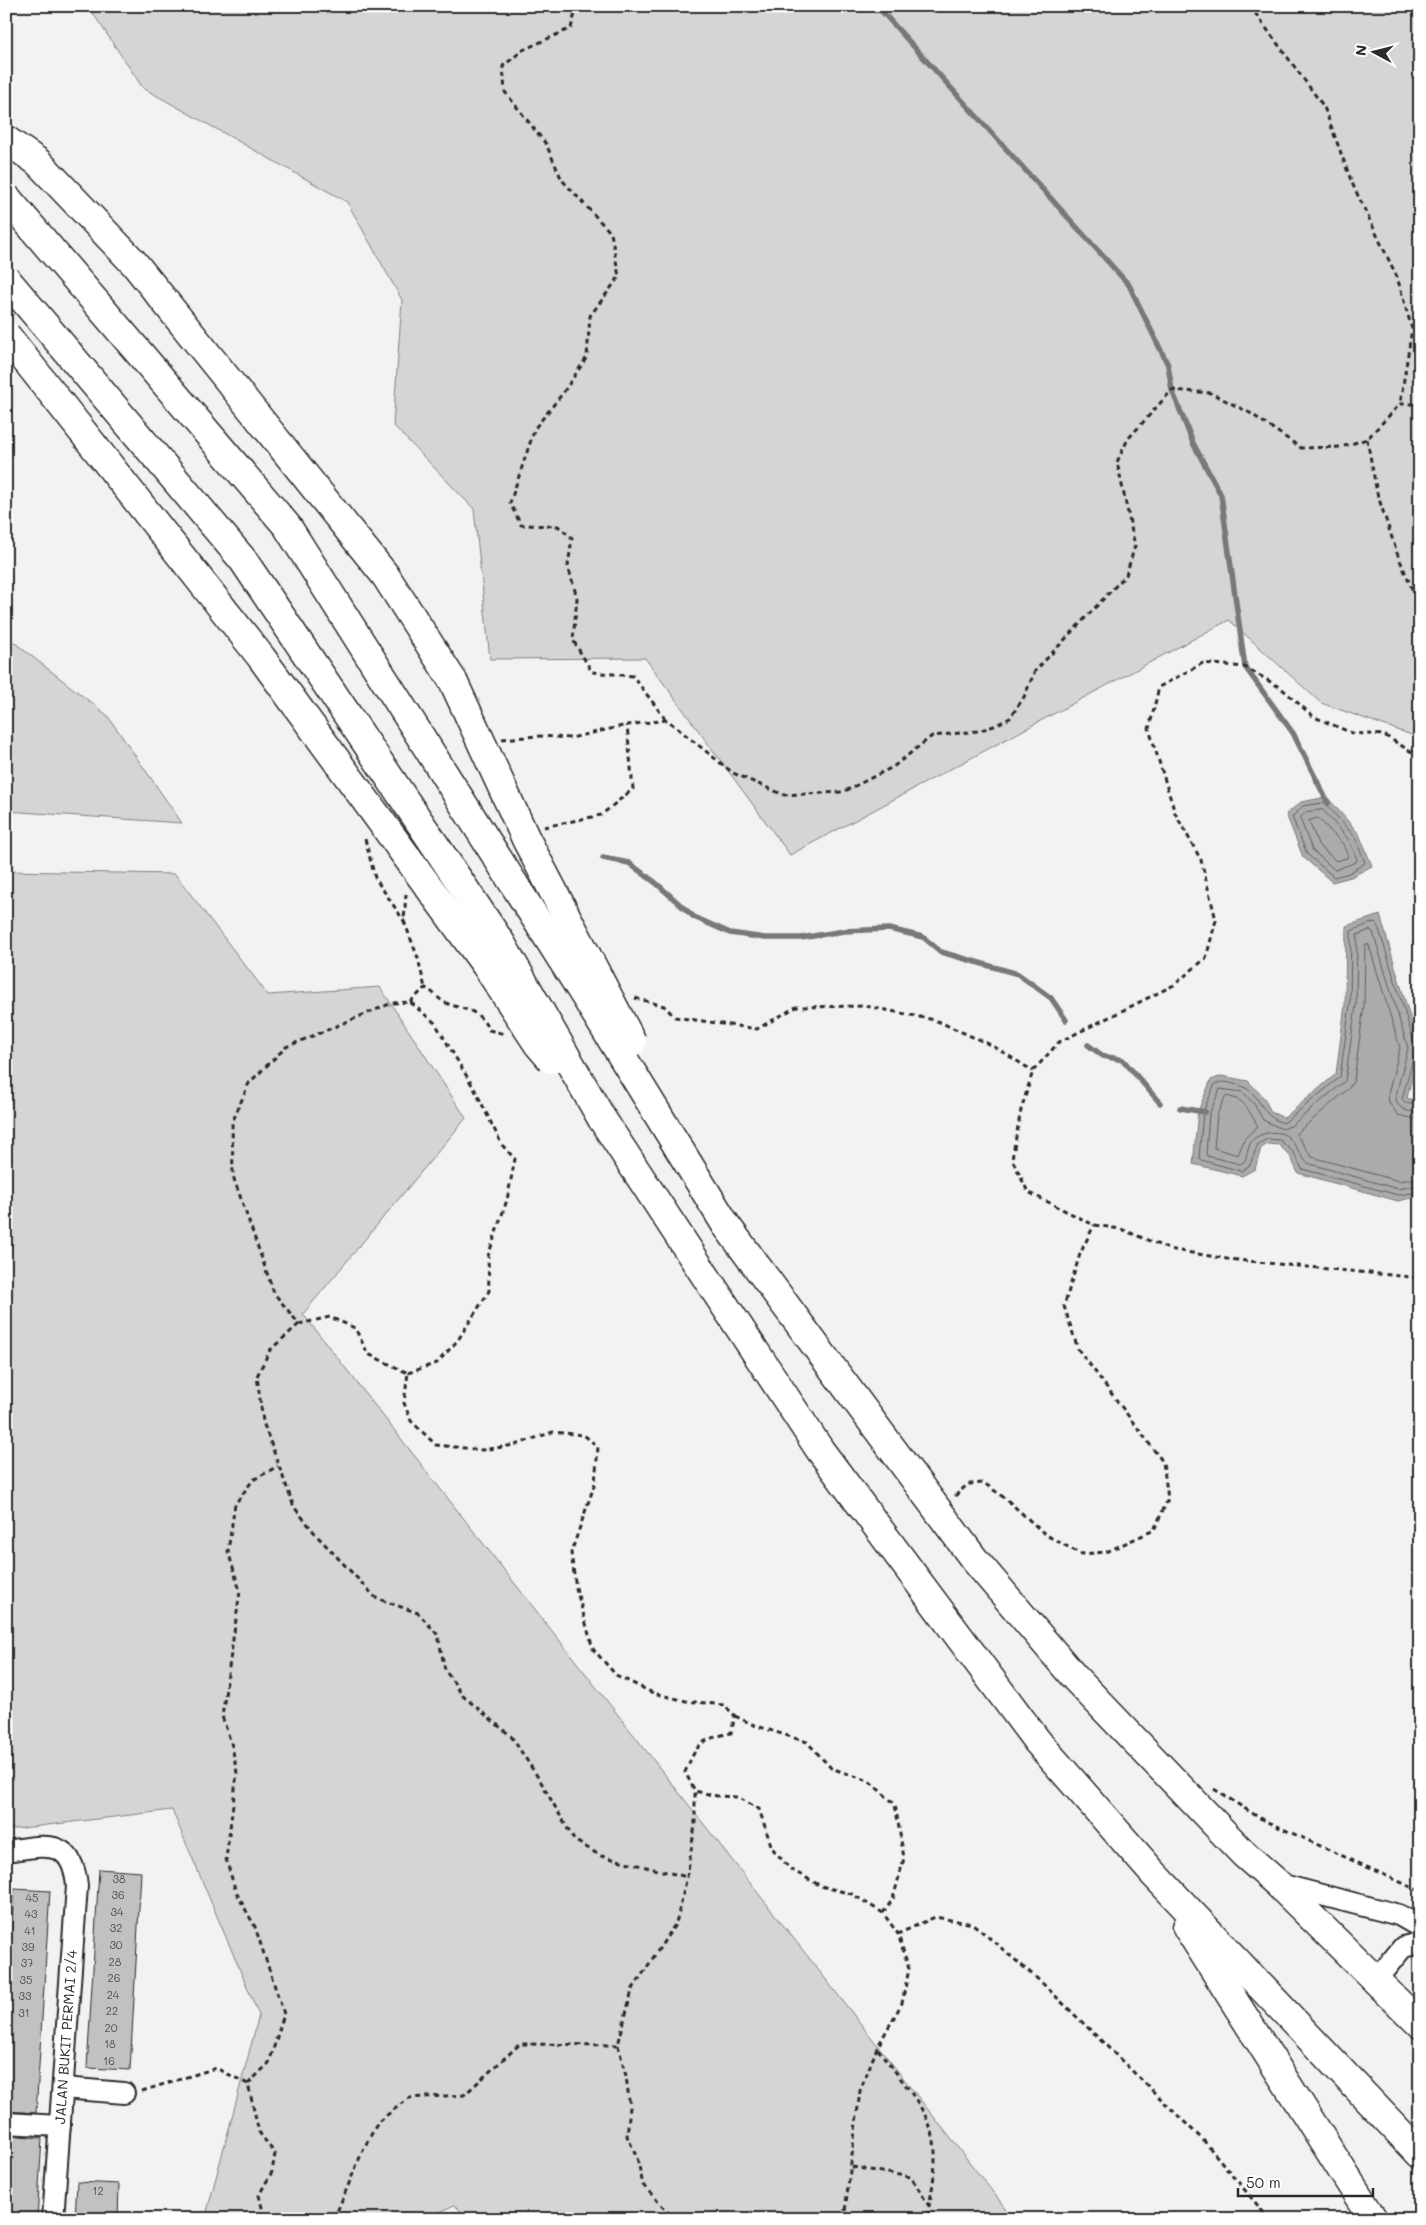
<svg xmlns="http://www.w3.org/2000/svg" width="1426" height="2225" font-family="Mali,sans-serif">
	<rect width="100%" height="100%" fill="#f2f2f2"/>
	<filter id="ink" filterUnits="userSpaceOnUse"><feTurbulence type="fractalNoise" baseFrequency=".02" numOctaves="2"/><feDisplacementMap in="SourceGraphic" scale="10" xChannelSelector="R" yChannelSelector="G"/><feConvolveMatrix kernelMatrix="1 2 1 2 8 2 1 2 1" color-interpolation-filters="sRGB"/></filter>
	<g filter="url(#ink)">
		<!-- green -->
		<g fill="#d5d5d5" stroke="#808080">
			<path d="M88,6H1420V738L1321,703L1229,620L790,855L645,658L490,659L474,509L393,425L402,300L347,202L143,88Z"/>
			<path d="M6,636L107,715L182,823L6,811Z"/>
			<path d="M6,871L175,874L268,995L380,987L466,1118L303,1314L1014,2219H470L454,2205L426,2219H205L259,2015L172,1810L6,1830Z"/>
		</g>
		<!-- water -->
		<g fill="#ababab" stroke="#787878">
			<path d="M1327,797L1359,834L1372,866L1351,877L1332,882L1303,857L1286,814L1301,802Z"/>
			<path d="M1380,915L1419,1048L1407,1098L1420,1102V1196L1398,1201L1298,1173L1290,1156L1279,1145L1268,1144L1261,1148L1255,1169L1242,1176L1193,1164L1198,1111L1211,1080L1222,1076L1248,1081L1264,1098L1271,1112L1284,1118L1336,1074L1345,1005L1346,926Z"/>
		</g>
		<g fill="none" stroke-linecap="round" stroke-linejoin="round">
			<!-- shore -->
			<g stroke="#5e5e5e" stroke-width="1">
				<path d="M1325,803L1355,837L1365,863L1349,873L1334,877L1307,854L1292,817L1303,806Z"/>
				<path d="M1323,810L1349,840L1357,859L1356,862L1335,870L1312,850L1300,818L1306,812Z"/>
				<path d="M1318,818L1343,844L1348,856L1347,858L1336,861L1319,846L1309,821Z"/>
				<path d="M1226,1096C1248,1100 1247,1110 1258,1126L1245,1138L1238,1155L1214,1148L1217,1115Z"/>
				<path d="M1420,1106L1406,1103L1402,1099L1416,1048L1377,923L1374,922L1351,931L1350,1005L1340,1077L1284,1123C1256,1116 1264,1089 1234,1084C1227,1082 1222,1081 1215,1084L1203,1112L1199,1158L1201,1160L1241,1171L1250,1165L1258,1144L1267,1139L1280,1140L1294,1153L1302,1169L1398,1195L1420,1192"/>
				<path d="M1420,1113C1408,1112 1395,1109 1396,1095L1408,1048L1373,932L1370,930L1357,935L1356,1006L1345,1081L1291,1126L1282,1129L1263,1120L1254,1104L1243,1092L1220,1089L1209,1114L1206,1153L1207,1156L1240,1164L1245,1161C1247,1155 1248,1147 1251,1142C1258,1132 1280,1129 1288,1137C1296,1145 1300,1155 1307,1163L1398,1189L1420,1185"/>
				<path d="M1420,1120L1398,1115L1389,1103L1388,1094L1400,1048L1369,945L1366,944L1365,946L1364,1006L1354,1080L1349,1088L1296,1134L1312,1157L1399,1181L1420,1178"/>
			</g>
			<!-- stream -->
			<g stroke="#787878" stroke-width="5.5">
				<path d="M877,6L1129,285L1168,365L1172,390L1193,443L1221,495L1245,667L1293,733L1328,803"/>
				<path d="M603,858L629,863L656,883L694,917L730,933L765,938H801L844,931L889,929L923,937L941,952L1018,974L1051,998L1066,1020"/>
				<path d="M1088,1045L1103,1056L1123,1060L1160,1103"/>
				<path d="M1180,1108L1205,1112"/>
			</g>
		</g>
		<!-- building -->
		<g fill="#c1c1c1" stroke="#2b2b2b">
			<path d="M99,1869L141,1872L130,2070L87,2068Z"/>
			<path d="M14,1889L50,1891L36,2113L6,2111V2007Z"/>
			<path d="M6,2135L42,2138L37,2219H6Z"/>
			<path d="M77,2182L119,2184L118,2219H75Z"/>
		</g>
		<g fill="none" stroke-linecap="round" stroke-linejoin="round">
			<defs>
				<g id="minor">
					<path d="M6,1851C44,1846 72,1836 77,1886L53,2219"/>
					<path d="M1279,1884L1399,1915L1420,1927"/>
					<path d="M1376,1980L1403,1947L1420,1943"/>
					<path d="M63,2088L124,2093"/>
					<path d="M6,2123L60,2126"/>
				</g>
				<g id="highway">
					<path d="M6,140L38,162L134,263L385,575L453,681"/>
					<path d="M602,1119L820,1450L1037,1741L1153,1873L1420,2154"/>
					<path d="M726,1225L974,1559L1075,1678L1244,1854L1277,1883L1420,2024"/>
					<path d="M1187,1927L1373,2219"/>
				</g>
			</defs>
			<!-- minor casing -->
			<use href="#minor" stroke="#2b2b2b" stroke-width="24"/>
			<!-- highway casing -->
			<use href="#highway" stroke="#2b2b2b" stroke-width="31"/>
			<!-- path -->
			<g stroke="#2b2b2b" stroke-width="3" stroke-dasharray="5 4" stroke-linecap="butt">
				<path d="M577,6L571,28L523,50L503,66L505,92L546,144L562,180L611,233L619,277L590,316L587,357L563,393L535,428L510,503L521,525L558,526L572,538L568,566L577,598L573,640L592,672L633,676L666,720"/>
				<path d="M1250,6L1324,107L1352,183L1397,277L1412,329L1400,404"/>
				<path d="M1367,439L1377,493L1397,553L1420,608"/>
				<path d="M502,739L538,736L571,738L627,725L667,720L733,773L784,795L843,792L893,767L932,736L978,731L994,726L1010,718L1024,697L1035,671L1126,575L1135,546L1117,462L1128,439L1172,390L1211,393L1250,413L1301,448L1341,447L1367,439L1400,404H1418L1420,402"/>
				<path d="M1420,757L1384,735L1352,733L1314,717L1281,688L1245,667L1203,663L1159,687L1149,729L1175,813L1201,860L1216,920L1206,958L1174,985L1059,1042L1033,1071L1021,1110L1012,1159L1028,1192L1094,1225L1121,1229L1169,1249L1227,1259L1420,1278"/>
				<path d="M544,827L601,815L633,789L627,725"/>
				<path d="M365,839L375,878L404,921"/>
				<path d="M406,894L404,921L418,958L425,988"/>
				<path d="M635,998L664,1006L675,1017L757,1029L796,1007L866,1006L935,1020L993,1046L1033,1071"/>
				<path d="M410,1002L425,988C433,991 437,998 444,1002C466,1012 476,1006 489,1030L505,1034"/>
				<path d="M299,1324L270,1350L257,1376L263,1422L294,1507L318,1537L376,1598L418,1613L438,1635L445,1670L463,1696L511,1736L541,1782L574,1840L601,1856L687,1877"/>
				<path d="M408,1373L437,1363L458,1340L489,1291L488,1256L507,1200L515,1159L502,1145L475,1090L435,1023L410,1002L392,1003L286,1047L249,1083L232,1123L233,1176L274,1293L299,1324L330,1317L355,1328L368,1354L408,1373L404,1403L411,1421L436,1445L482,1450L515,1445L553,1432L584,1435L598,1447L595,1483L571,1553L576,1588L593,1649L616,1675L653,1693L686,1701L724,1705L735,1716L731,1733C699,1740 698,1743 685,1772L695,1791L717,1796L737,1797L759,1809L772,1848L790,1869L821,1886L852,1894L883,1913L898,1934"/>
				<path d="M955,1496L968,1484L984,1483L1006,1499L1046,1535L1081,1554L1106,1552L1154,1530L1168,1499L1163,1462L1078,1349L1064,1306L1080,1254L1094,1225"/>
				<path d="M735,1716L754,1725L807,1742L831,1768L869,1781L895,1804L904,1858L893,1899L883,1913"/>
				<path d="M1214,1789L1263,1820L1420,1891"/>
				<path d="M618,2045L626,2076L630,2107L627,2136L637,2157L643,2185L674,2219"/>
				<path d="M878,2049C896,2074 929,2109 934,2141C937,2161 933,2186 929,2206"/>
				<path d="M248,2084L269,2063L284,2014L255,1927L236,1892L226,1859L237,1773L232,1746L222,1716L240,1591L228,1551L235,1504L253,1480L278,1466"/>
				<path d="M142,2091L216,2068L248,2084L259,2132L275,2154L272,2172L259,2195L264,2216L266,2219"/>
				<path d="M852,2167L911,2177L929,2206L927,2219"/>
				<path d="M334,2219L363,2150L378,2122L409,2098L464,2095L520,2044L618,2045L632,1990L676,1923L687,1877L695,1825V1791"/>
				<path d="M844,2219L860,2091L877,2048L902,2003L909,1969L898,1934L935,1917L973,1924L1040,1981L1204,2141L1269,2219"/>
			</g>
			<!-- minor -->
			<use href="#minor" stroke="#fff" stroke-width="20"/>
			<!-- highway -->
			<use href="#highway" stroke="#fff" stroke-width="28"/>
			<defs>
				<g id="highway-bridge">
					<path d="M6,197L287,526L583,993L726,1225"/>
					<path d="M6,279L243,560L501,943L602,1119"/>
					<path d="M6,335L261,657L485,964L538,1044L551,1059"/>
					<path d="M453,681L526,839L632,1042"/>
				</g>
			</defs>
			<!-- highway-bridge casing -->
			<use href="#highway-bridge" stroke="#2b2b2b" stroke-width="31" stroke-linecap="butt"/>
			<!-- highway-bridge -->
			<use href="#highway-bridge" stroke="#fff" stroke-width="28"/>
		</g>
	</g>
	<g text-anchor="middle" stroke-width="4" stroke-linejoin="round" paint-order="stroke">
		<!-- number labels -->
		<g font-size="11" fill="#505050">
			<text x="119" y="1883">38</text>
			<text x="118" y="1899">36</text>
			<text x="32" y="1902">45</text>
			<text x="117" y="1916">34</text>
			<text x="31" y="1918">43</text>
			<text x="116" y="1932">32</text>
			<text x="30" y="1935">41</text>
			<text x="116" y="1949">30</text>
			<text x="28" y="1951">39</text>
			<text x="115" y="1966">28</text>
			<text x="27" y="1967">37</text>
			<text x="114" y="1982">26</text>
			<text x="26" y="1984">35</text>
			<text x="113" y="1999">24</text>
			<text x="25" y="2000">33</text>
			<text x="112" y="2015">22</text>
			<text x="24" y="2017">31</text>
			<text x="111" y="2032">20</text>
			<text x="110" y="2048">18</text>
			<text x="109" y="2065">16</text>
			<text x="98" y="2195">12</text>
		</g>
		<!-- street labels -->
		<g font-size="14" fill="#2b2b2b" stroke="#fff">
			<text transform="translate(66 2037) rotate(-86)" y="5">JALAN BUKIT PERMAI 2/4</text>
		</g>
	</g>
	<!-- margin -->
	<rect width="1426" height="2225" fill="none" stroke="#fff" stroke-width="25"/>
	<rect x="12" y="12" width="1401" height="2200" fill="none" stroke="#2b2b2b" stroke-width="2" filter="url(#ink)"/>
	<!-- north arrow -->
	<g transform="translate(1374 52) rotate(277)" stroke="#ffffff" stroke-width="4" paint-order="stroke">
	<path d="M0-4L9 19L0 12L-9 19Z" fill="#2b2b2b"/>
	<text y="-8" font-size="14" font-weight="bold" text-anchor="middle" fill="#2b2b2b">N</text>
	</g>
	<!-- scale -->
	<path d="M1238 2188v8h135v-8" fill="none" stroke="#2b2b2b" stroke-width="2.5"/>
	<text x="1246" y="2188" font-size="15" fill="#2b2b2b" stroke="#ffffff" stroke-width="4" paint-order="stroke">50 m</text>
</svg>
